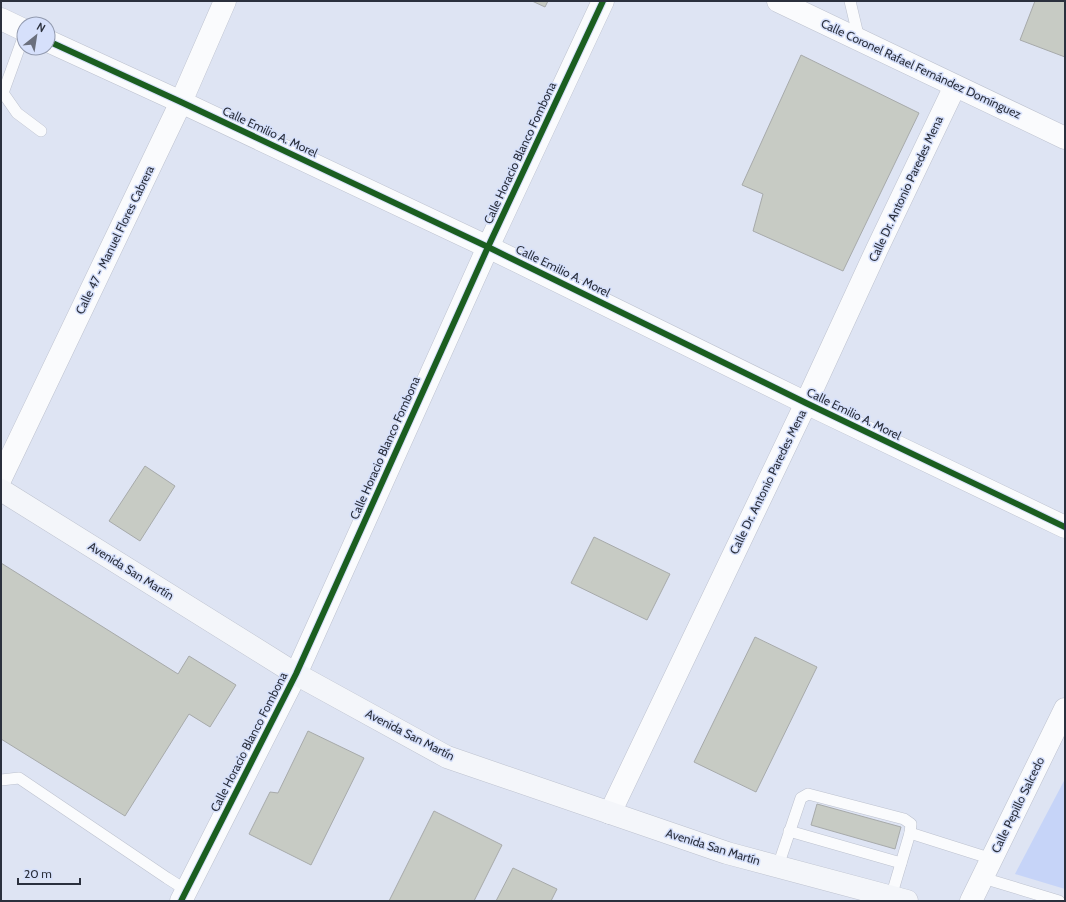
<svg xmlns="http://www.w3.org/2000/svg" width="1066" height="902" font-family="Cabin,sans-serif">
	<rect width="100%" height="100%" fill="#dee4f3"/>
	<!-- green -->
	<path fill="#c6d4f8" d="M1065,779V889L1015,874Z"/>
	<!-- building -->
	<g fill="#c7cbc4" stroke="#a7aaaa">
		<path d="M532,1H548L545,7Z"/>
		<path d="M1035,1H1065V57L1020,40Z"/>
		<path d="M801,55L919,113L843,271L753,231L763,194L742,185Z"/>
		<path d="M145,466L175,486L140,541L109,521Z"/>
		<path d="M594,537L670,574L647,620L571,583Z"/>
		<path d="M1,563L178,674L189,656L236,685L210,727L189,714L125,816L1,739Z"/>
		<path d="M755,637L817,667L756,792L694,762Z"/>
		<path d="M308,731L364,758L311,865L249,834L270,792L278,793Z"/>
		<path d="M817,804L901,827L895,849L811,825Z"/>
		<path d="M434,811L502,845L474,901H389Z"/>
		<path d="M513,868L557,889L551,901H496Z"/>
	</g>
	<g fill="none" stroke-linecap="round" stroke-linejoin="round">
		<defs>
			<g id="lane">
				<path d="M850,1L859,39"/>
				<path d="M24,35L3,93L17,113L41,131"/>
				<path d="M1,780L19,778L167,878L186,890"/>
				<path d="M789,831L901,863"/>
				<path d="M910,833L992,859"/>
				<path d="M778,866L801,798L808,794L904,819L911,824L910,833L891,897"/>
				<path d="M983,878L1059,901"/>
			</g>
			<g id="street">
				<path d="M778,1L1065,138"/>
				<path d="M1,19L24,30"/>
				<path d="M48,41L181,102L488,247L806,403L1065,527"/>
				<path d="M1,478L181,102L225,1"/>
				<path d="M610,813L806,403L877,249L955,86"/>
				<path d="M181,901L296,674L488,247L603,1"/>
				<path d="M971,901L1065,709"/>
			</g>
			<path id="secondary" d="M1,490L296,674L447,757L727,853L907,901"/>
		</defs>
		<!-- lane casing -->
		<use href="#lane" stroke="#bdc2cf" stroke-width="12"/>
		<!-- street casing -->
		<use href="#street" stroke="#bdc2cf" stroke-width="23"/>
		<!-- secondary casing -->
		<use href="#secondary" stroke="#bdc2cf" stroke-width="23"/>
		<!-- lane -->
		<use href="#lane" stroke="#fafbfd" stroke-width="11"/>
		<!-- street -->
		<use href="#street" stroke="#fafbfd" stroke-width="22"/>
		<!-- secondary -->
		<use href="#secondary" stroke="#f4f6fa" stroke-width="22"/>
		<defs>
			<g id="cycleway">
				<path d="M48,41L181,102L488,247L806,403L1065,527"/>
				<path d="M181,901L296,674L488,247L603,1"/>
			</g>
		</defs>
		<!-- cycleway casing -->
		<use href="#cycleway" stroke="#d6e0fb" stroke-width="8"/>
		<!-- cycleway -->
		<use href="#cycleway" stroke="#1b5e20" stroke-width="6"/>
	</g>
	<g text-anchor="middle" stroke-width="3" stroke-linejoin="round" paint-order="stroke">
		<!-- street labels -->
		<g font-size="12" fill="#2b303d" stroke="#d6e0fb">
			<text transform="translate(921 69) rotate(25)" y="4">Calle Coronel Rafael Fernández Domínguez</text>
			<text transform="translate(270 132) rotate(25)" y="4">Calle Emilio A. Morel</text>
			<text transform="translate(520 153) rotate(-65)" y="4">Calle Horacio Blanco Fombona</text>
			<text transform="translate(906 189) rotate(-65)" y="4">Calle Dr. Antonio Paredes Mena</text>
			<text transform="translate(115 240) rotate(-64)" y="4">Calle 47 - Manuel Flores Cabrera</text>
			<text transform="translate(563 271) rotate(26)" y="4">Calle Emilio A. Morel</text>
			<text transform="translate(854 414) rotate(26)" y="4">Calle Emilio A. Morel</text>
			<text transform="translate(385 448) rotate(-66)" y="4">Calle Horacio Blanco Fombona</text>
			<text transform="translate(768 482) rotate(-64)" y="4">Calle Dr. Antonio Paredes Mena</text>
			<text transform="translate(131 571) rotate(32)" y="4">Avenida San Martín</text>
			<text transform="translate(410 735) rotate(27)" y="4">Avenida San Martín</text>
			<text transform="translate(249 742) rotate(-63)" y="4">Calle Horacio Blanco Fombona</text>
			<text transform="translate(1018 805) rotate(-64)" y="4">Calle Pepillo Salcedo</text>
			<text transform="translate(713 847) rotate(17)" y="4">Avenida San Martín</text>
		</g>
	</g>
	<!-- border -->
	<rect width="1066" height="902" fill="none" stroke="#2b303d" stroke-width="4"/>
	<!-- north arrow -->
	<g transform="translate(36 36) rotate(30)"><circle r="19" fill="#d6e0fb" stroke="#929aaf"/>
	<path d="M0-3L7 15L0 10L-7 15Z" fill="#6a6f7d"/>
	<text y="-6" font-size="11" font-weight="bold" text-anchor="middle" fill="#2b303d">N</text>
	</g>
	<!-- scale -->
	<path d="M18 878v6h62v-6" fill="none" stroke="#2b303d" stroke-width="2"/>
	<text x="24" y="878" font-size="12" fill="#2b303d" stroke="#d6e0fb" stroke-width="3" paint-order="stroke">20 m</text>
</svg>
